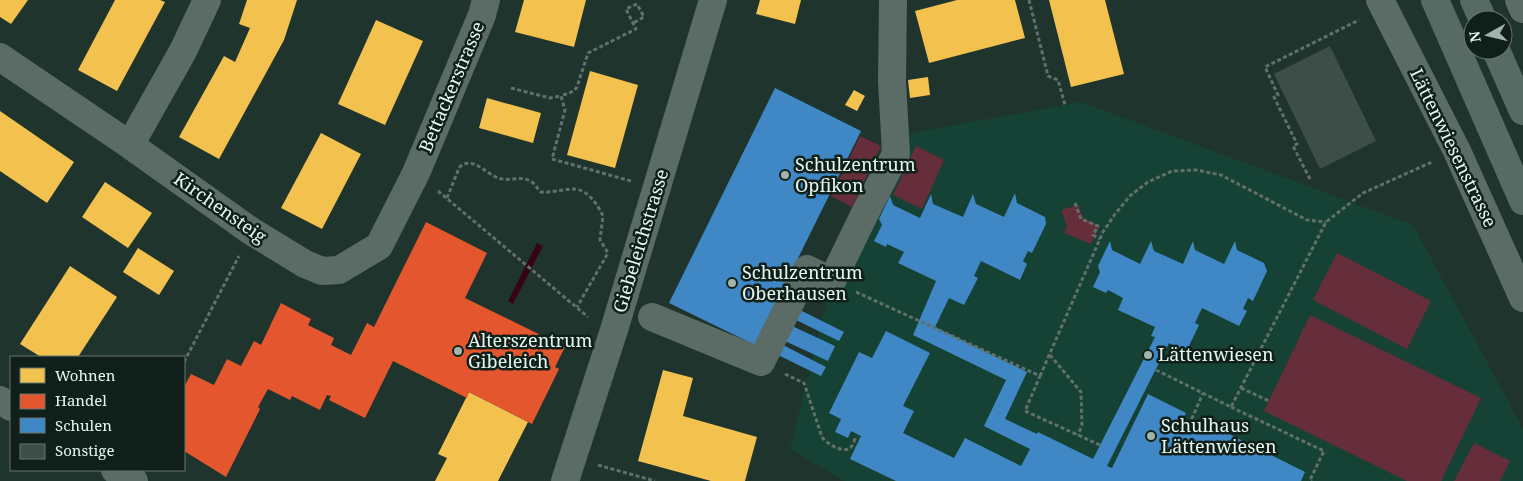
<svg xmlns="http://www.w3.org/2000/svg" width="1523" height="481" font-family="'Noto Serif',serif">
	<rect width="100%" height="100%" fill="#1f342d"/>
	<!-- built -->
	<path fill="#154234" d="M1081,102L1413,225L1523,429V481H845L790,449L832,281L884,138Z"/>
	<!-- green -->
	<g fill="#662d3a">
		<path d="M860,136L881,146L852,207L831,196Z"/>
		<path d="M916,146L944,160L922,209L893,195Z"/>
		<path d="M1078,205L1083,218L1100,226L1091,244L1064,233L1067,226L1061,210Z"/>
		<path d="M1337,253L1431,301L1407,349L1313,300Z"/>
		<path d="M1310,315L1481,398L1441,481H1407L1264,411Z"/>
		<path d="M1474,443L1510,461L1500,481H1454Z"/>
	</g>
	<!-- water -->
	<path fill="#360514" d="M537,243L543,246L513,304L508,301Z"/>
	<!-- homes -->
	<g fill="#f2c14e">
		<path d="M0,0H28L11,24L0,17Z"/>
		<path d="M115,0H160L165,2L117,91L78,70Z"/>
		<path d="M247,0H297L284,40L219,159L179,137L224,56L235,62L250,28L239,24Z"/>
		<path d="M524,0H586L574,47L515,32Z"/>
		<path d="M760,0H801L795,24L756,14Z"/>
		<path d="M957,0H1015L1025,38L929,63L915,11Z"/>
		<path d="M1049,0H1105L1124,74L1071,87Z"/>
		<path d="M376,20L423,41L385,125L338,104Z"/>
		<path d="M590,71L638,85L615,168L567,155Z"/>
		<path d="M928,77L930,95L910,98L908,80Z"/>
		<path d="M854,90L865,96L857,111L845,105Z"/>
		<path d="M487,98L541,113L533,143L479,128Z"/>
		<path d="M0,111L74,162L47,203L0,171Z"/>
		<path d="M321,133L361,154L322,229L281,208Z"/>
		<path d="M105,182L152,213L128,248L82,217Z"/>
		<path d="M138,248L174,271L159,295L123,272Z"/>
		<path d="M70,266L117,297L78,357H41L20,344Z"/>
		<path d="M663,370L693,378L683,416L757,437L745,481H711L638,461Z"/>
		<path d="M469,392L528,422L498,481H435L447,458L438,454Z"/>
	</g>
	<!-- shops -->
	<path fill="#e4572e" d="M426,222L487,253L465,298L565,347L555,367L559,369L532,424L469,392L467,398L393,361L365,418L329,400L331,396L327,395L320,410L292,396L290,400L268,389L258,407L260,409L226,477L184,451V387L191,374L214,385L227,359L241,366L254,341L261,345L281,303L311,319L308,325L334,338L331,345L351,355L367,323L374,327Z"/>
	<!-- schools -->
	<g fill="#3f88c5">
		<path d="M775,88L861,131L755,345L669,303Z"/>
		<path d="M1015,193L1017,203L1045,217L1046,224L1032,253L1028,251L1023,261L1027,264L1020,280L981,261L974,276L978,278L964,305L949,298L935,327L1027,372L1005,419L1037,434L1038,432L1093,459L1155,337L1151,336L1155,327L1118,310L1123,298L1108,290L1106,293L1093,287L1100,272L1098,266L1110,241L1112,250L1140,264L1151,241L1154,251L1183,264L1193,241L1195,250L1224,264L1235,241L1237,250L1264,263L1267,271L1253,301L1248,298L1243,309L1247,311L1239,326L1202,308L1195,323L1199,325L1186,352L1169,343L1107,466L1112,468L1148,394L1186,413L1182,421L1197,429L1201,420L1305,472L1301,481H896L850,459L861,436L851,431L848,438L835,432L841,419L829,413L859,352L872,358L886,331L930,353L903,406L914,411L903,433L954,458L965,438L1021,466L1030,449L984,426L1006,380L913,335L936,281L898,263L904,252L887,244L886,247L874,241L882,225L879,219L890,196L893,205L920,218L931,194L933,204L963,217L973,194L976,204L1004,217Z"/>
		<path d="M800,310L844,332L839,341L796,320Z"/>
		<path d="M792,326L835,346L828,361L785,341Z"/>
		<path d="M783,345L826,367L821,376L778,355Z"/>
	</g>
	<!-- building -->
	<path fill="#3d4d48" d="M1330,46L1376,141L1320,169L1274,74Z"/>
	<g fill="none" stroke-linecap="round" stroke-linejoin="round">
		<!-- path -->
		<g stroke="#62706c" stroke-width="3" stroke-dasharray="4 2.5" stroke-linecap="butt">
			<path d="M1029,0L1048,76L1058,80L1065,105"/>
			<path d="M511,88L550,98L561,96"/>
			<path d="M1310,179L1293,146L1297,144L1274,97L1278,95L1265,67L1359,20"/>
			<path d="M631,181L552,159L565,110L561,96L574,91L577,87L588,53L636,29L626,9L637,4L644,17L633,23"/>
			<path d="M438,191L588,317"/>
			<path d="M447,198L459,168C470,155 485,172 496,177C507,183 520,175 530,181C535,183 537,189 541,192C552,193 563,189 574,189C587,189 598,205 603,216L600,240L608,253L577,307"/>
			<path d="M1075,203L1081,219L1098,226L1093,235L1100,239"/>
			<path d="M856,292L1040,376L1025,411L1100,445"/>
			<path d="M1050,355L1081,392L1082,425L1078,435"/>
			<path d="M184,362L239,256"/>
			<path d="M1156,370L1231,407L1326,222L1363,193L1432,162"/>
			<path d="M785,374L804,383L822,437C826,443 844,455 851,447C853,445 855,439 856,436"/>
			<path d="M1040,376L1103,232L1115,214L1131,195L1148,182L1172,171L1196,170L1221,175L1307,220L1326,222"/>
			<path d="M1241,388L1269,401"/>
			<path d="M1231,407L1324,451L1310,480L1312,481"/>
			<path d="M1189,425L1203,393"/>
			<path d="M598,465L655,481"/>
		</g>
		<!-- minor -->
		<g stroke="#5b6b66" stroke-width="28">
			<path d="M1380,0L1457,151L1523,298"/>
			<path d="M1519,0L1523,9"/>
			<path d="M0,57L130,145L251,231L305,264L322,271L339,270L379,246L416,173L482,15L486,0"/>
			<path d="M130,145L183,51L207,0"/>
			<path d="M652,317L761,362L807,269L832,281L865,213L896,154L892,81L893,0"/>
			<path d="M0,400L11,407"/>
			<path d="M115,470L134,481"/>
			<path d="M565,481L614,330L713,0"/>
		</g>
		<!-- major -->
		<g stroke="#576a64" stroke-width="28">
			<path d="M1435,0L1523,201"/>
			<path d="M1474,0L1483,20"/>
			<path d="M1496,50L1523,111"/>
		</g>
	</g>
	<!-- markers -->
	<g fill="#a0b4ac" stroke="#101f1a" stroke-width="2">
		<circle cx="785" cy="175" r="5"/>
		<circle cx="732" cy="283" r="5"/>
		<circle cx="458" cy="351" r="5"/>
		<circle cx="1148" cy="355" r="5"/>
		<circle cx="1151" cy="436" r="5"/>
	</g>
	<g text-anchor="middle" stroke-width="5" stroke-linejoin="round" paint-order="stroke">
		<!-- street labels -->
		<g font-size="18" fill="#e5f9f1" stroke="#101f1a">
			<text transform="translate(452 87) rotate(-67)" y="6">Bettackerstrasse</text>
			<text transform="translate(1453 148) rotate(64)" y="6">Lättenwiesenstrasse</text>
			<text transform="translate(220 208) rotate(35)" y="6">Kirchensteig</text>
			<text transform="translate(641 241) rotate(-73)" y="6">Giebeleichstrasse</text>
		</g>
		<!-- poi labels -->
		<g font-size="18" fill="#e5f9f1" stroke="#101f1a" text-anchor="start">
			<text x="795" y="171">Schulzentrum<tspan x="795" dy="21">Opfikon</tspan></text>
			<text x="742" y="279">Schulzentrum<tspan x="742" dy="21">Oberhausen</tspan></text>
			<text x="468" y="347">Alterszentrum<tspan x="468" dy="21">Gibeleich</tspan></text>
			<text x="1158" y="361">Lättenwiesen</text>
			<text x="1161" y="432">Schulhaus<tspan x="1161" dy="21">Lättenwiesen</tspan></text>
		</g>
	</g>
	<!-- legend -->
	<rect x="10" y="356" width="175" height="115" fill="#101f1a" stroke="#657670"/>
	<rect x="20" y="368" width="25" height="15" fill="#f2c14e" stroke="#657670"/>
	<text x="55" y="381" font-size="15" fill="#e5f9f1">Wohnen</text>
	<rect x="20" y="394" width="25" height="15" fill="#e4572e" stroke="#657670"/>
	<text x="55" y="406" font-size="15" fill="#e5f9f1">Handel</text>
	<rect x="20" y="418" width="25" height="15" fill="#3f88c5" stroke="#657670"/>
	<text x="55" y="431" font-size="15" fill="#e5f9f1">Schulen</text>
	<rect x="20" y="444" width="25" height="15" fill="#3d4d48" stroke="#657670"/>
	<text x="55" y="456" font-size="15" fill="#e5f9f1">Sonstige</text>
	<!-- north arrow -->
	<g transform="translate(1488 35) rotate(262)"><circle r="24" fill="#101f1a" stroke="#657670"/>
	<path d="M0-4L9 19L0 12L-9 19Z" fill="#a0b4ac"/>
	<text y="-8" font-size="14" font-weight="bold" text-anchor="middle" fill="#e5f9f1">N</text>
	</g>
</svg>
